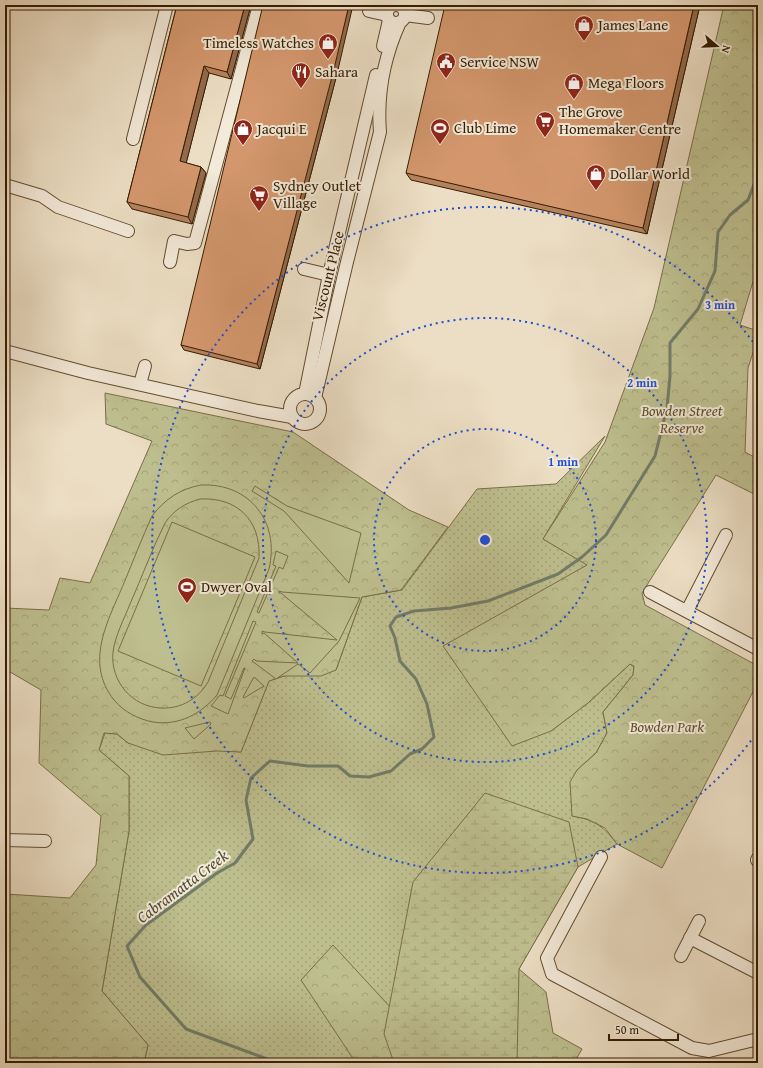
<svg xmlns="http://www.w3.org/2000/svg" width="763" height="1068" font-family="'Gentium Book Plus',serif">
	<defs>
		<pattern id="grass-dots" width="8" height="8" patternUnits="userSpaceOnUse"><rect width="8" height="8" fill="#bebf8f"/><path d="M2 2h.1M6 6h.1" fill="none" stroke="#a4a47a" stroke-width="1.8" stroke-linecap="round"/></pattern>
		<pattern id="forest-crowns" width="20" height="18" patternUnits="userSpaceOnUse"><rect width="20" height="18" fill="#bebf8f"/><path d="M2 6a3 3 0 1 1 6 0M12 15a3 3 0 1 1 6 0" fill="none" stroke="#a4a47a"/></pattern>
		<pattern id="wetland-marsh" width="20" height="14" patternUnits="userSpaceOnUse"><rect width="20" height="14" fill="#bebf8f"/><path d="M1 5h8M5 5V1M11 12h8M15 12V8" fill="none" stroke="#a4a47a"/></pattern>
	</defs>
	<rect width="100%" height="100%" fill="#ecdec4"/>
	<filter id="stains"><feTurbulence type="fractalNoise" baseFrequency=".005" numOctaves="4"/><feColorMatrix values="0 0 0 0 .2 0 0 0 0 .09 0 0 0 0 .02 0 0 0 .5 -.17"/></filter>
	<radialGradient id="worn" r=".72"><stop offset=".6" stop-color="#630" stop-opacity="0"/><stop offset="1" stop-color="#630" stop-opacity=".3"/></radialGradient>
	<!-- grass -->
	<path fill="url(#grass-dots)" stroke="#7a6e48" d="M605,436L543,539L588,565L551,731L588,703L630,664L634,667L633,675L603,712L607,733L596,753L577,770L572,816C595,820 602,825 617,844L578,867L519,969L354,1060L358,1063H144L148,1045L102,991L129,831V776L99,750L105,733L117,734L128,743L241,752L269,681L284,676L336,670L362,597L402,590L477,489L556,484Z"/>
	<!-- forest -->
	<g fill="url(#forest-crowns)" stroke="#7a6e48">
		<path d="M724,5H758V265L740,325L758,331V337L748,368L745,452L758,459V496L716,475L642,593L645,605L758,666V682L662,868L617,844L605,828L587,819L572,816L570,782L577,770L596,753L607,733L603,712L633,675L634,666L630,664L588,703L551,731L512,746L443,646L587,565L543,539L605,442L654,308Z"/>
		<path d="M105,393L293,432L409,510L448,527L401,590L362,597L336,670L321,676H284L269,681L241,752L217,751L163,755L128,743L117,734L104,733L99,750L129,776V831L102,991L148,1045L144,1063H5V894L70,898L96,865L101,816L39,763L41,690L5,669V608L49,610L60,578L90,583L152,441L106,424Z"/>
		<path d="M333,945L415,1034L519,969L546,992L553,1033L582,1049L574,1063H358L354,1060L301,980Z"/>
	</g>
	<!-- wetland -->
	<path fill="url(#wetland-marsh)" stroke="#7a6e48" d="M485,793L569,822L578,867L519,969L517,1063H394L384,1034L413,882Z"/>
	<!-- pitch -->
	<g fill="#bebf8f" stroke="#7a6e48" fill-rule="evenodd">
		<path d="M201,485C250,483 280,522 269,569L217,695C201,714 179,726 153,722C138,719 124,712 114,700C84,662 108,621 124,583C133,561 142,538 152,516C165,499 180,489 201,485ZM200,499C237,497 261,520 259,558L208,682C198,699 181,709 161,708C132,707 110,681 113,652C115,636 124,619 130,604C142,577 152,549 165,523C174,510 185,503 200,499Z"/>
		<path d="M255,486L287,506L361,533L349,583L284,511L252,491Z"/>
		<path d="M172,522L255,557L201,686L118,651Z"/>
		<path d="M276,551L288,556L283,569L279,567L259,613L257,612L276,566L273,565Z"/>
		<path d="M279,591L282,592L360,598L339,641L310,673L298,664L276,679L252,661L254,659L256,661L298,663L264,633L262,634V631L265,632L337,640L281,593H279Z"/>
		<path d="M253,621L256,622L225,696L231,699L244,668H245L228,714L211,706L220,695L223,696Z"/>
		<path d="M254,677L264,686L244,698L243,697Z"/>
		<path d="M210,722L211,724L194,739L185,728Z"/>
	</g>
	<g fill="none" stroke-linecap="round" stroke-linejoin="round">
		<!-- stream -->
		<path stroke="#717c69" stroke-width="3" d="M278,1063L186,1029L140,977L127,946L146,925L217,873L235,863L253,839L246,800L251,778L270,761L308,766H338L350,776L369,777L391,771L410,754L422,749L434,737L427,704L416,679L400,661L395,638L390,626L396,617L414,611L451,608L488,601L558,574L582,557L606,535L655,456L667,408L670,376V343L698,309L715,271L718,232L730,215L748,200L758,174"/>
		<defs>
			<g id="minor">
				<circle cx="396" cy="14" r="9"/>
				<path d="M369,11L387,15"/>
				<path d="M405,15L428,18"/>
				<path d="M383,46L389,20"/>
				<path d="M133,139L167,5"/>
				<path d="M5,185L42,196L58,207L128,231"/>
				<path d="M170,262L174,241L187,244L195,243L259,5"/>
				<path d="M304,269L329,275"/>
				<path d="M5,351L88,373L258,411L292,417"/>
				<path d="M140,384L145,366"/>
				<path d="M305,394L329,275L376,75"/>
				<circle cx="305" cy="409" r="15"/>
				<path d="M315,398L347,262L380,132C377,94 384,57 400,22"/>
				<path d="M650,592L758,649"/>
				<path d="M687,611L726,535"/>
				<path d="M5,840L45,841"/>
				<path d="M601,857L547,958L552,974L692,1048L709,1051L758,1039"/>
				<path d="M757,860L758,858"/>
				<path d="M690,938L758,973"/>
				<path d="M681,956L699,921"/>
			</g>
		</defs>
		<!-- minor casing -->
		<use href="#minor" stroke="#634c31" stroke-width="14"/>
		<!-- minor -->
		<use href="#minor" stroke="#f3ead9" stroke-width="12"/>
	</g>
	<!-- wall -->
	<g fill="#b6825e" stroke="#351c00">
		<path d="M177,5H251L231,79L209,73L186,163L201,167L206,173L192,224L132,209L127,202Z"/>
		<path d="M700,5L647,234L411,180L406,173Z"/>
		<path d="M337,74L260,369L184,350L181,345Z"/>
	</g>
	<!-- shaded-wall -->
	<g fill="#946a4c" stroke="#351c00">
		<path d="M245,5H251L231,79L227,72Z"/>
		<path d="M349,5H353L337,74L260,369L257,364Z"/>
		<path d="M694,5H700L647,234L643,228Z"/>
		<path d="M204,66L209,73L185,168L180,161Z"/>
		<path d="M201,167L206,173L192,224L188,217Z"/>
	</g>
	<!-- building -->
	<g fill="#d4976d" stroke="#351c00">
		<path d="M177,5H245L227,72L204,66L180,161L201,167L188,217L127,202Z"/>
		<path d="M263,5H349L334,69L257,364L181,345Z"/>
		<path d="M445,5H694L643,228L406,173Z"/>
	</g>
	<!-- distance rings -->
	<g fill="none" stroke="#1d4ed8" stroke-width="2" stroke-dasharray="2 4">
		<circle cx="485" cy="540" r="111"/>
		<circle cx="485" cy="540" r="222"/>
		<path d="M758 731A333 333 0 1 1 758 349"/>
	</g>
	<!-- icons -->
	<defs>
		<symbol id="shop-pin" viewBox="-11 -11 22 30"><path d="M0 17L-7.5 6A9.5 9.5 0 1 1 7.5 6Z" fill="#8f2418" stroke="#f3ead9"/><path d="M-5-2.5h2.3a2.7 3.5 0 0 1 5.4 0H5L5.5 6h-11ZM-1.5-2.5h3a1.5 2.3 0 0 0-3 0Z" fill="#fff"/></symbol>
		<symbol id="civic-pin" viewBox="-11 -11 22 30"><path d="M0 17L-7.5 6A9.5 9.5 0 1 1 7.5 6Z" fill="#8f2418" stroke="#f3ead9"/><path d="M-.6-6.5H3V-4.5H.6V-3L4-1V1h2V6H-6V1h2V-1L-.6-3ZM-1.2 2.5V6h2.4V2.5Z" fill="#fff"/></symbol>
		<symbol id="restaurant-pin" viewBox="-11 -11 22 30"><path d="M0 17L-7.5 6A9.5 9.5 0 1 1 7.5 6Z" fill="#8f2418" stroke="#f3ead9"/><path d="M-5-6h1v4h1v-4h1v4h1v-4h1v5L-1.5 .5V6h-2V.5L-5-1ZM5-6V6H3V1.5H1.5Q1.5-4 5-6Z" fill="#fff"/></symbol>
		<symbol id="supermarket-pin" viewBox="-11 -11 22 30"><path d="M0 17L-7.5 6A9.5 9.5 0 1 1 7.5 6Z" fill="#8f2418" stroke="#f3ead9"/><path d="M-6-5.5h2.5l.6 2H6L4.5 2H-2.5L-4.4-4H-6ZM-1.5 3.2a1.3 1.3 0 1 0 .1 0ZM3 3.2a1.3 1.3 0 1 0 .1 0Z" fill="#fff"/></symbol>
		<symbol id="stadium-pin" viewBox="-11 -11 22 30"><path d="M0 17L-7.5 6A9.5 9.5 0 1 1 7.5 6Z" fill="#8f2418" stroke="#f3ead9"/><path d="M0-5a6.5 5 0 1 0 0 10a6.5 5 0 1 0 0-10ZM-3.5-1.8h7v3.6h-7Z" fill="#fff"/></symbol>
	</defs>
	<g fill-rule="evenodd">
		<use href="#shop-pin" x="573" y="14" width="22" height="30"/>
		<use href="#shop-pin" x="317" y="32" width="22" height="30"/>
		<use href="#civic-pin" x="435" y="51" width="22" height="30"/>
		<use href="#restaurant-pin" x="290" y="61" width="22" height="30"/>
		<use href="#shop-pin" x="563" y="72" width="22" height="30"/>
		<use href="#supermarket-pin" x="534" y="110" width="22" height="30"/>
		<use href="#stadium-pin" x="429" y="117" width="22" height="30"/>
		<use href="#shop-pin" x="232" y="118" width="22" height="30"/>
		<use href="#shop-pin" x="585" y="163" width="22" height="30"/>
		<use href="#supermarket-pin" x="248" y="184" width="22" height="30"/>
		<use href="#stadium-pin" x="176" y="576" width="22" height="30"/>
	</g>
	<g text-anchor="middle" stroke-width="4" stroke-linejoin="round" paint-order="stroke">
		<!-- poi labels -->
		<g font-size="15" fill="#351c00" stroke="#f3ead9" text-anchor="start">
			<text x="598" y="30">James Lane</text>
			<text x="314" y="48" text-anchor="end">Timeless Watches</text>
			<text x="460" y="67">Service NSW</text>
			<text x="315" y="77">Sahara</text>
			<text x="588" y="88">Mega Floors</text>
			<text x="559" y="117">The Grove<tspan x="559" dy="17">Homemaker Centre</tspan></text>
			<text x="454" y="133">Club Lime</text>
			<text x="257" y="134">Jacqui E</text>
			<text x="610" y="179">Dollar World</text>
			<text x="273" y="191">Sydney Outlet<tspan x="273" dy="17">Village</tspan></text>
			<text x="201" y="592">Dwyer Oval</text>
		</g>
		<!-- street labels -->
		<g font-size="15" fill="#351c00" stroke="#f3ead9">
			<text transform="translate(328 276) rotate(-76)" y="5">Viscount Place</text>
		</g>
		<!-- park labels -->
		<g font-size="15" font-style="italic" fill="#5e4d2b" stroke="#f3ead9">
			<text x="682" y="416">Bowden Street<tspan x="682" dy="17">Reserve</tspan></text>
			<text x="667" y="732">Bowden Park</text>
		</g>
		<!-- water labels -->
		<g font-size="16" font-style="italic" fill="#534c35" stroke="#f3ead9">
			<text transform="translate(182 886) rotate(-37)" y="6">Cabramatta Creek</text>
		</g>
	</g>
	<circle cx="485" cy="540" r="6" fill="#1d4ed8" stroke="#f3ead9" stroke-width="2"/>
	<g font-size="12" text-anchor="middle" font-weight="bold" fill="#1d4ed8" stroke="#f3ead9" stroke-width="4" stroke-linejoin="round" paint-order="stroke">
		<text x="720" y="309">3 min</text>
		<text x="642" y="387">2 min</text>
		<text x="563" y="466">1 min</text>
	</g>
	<!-- margin -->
	<rect width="763" height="1068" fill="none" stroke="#ecdec4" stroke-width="20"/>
	<rect x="6" y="6" width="751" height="1056" fill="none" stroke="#351c00" stroke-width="2"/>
	<rect x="10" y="10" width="743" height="1048" fill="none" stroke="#351c00"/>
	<!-- north arrow -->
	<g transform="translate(717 46) rotate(109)" stroke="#f3ead9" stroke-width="3" paint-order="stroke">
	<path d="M0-3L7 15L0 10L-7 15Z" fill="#351c00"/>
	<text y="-6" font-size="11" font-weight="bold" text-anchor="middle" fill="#351c00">N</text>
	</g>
	<!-- scale -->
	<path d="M609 1034v6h69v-6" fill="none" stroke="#351c00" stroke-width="2"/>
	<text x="615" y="1034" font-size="12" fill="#351c00" stroke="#f3ead9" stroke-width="3" paint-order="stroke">50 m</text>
	<rect width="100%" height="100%" filter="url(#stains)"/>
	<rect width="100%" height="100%" fill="url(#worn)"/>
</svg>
